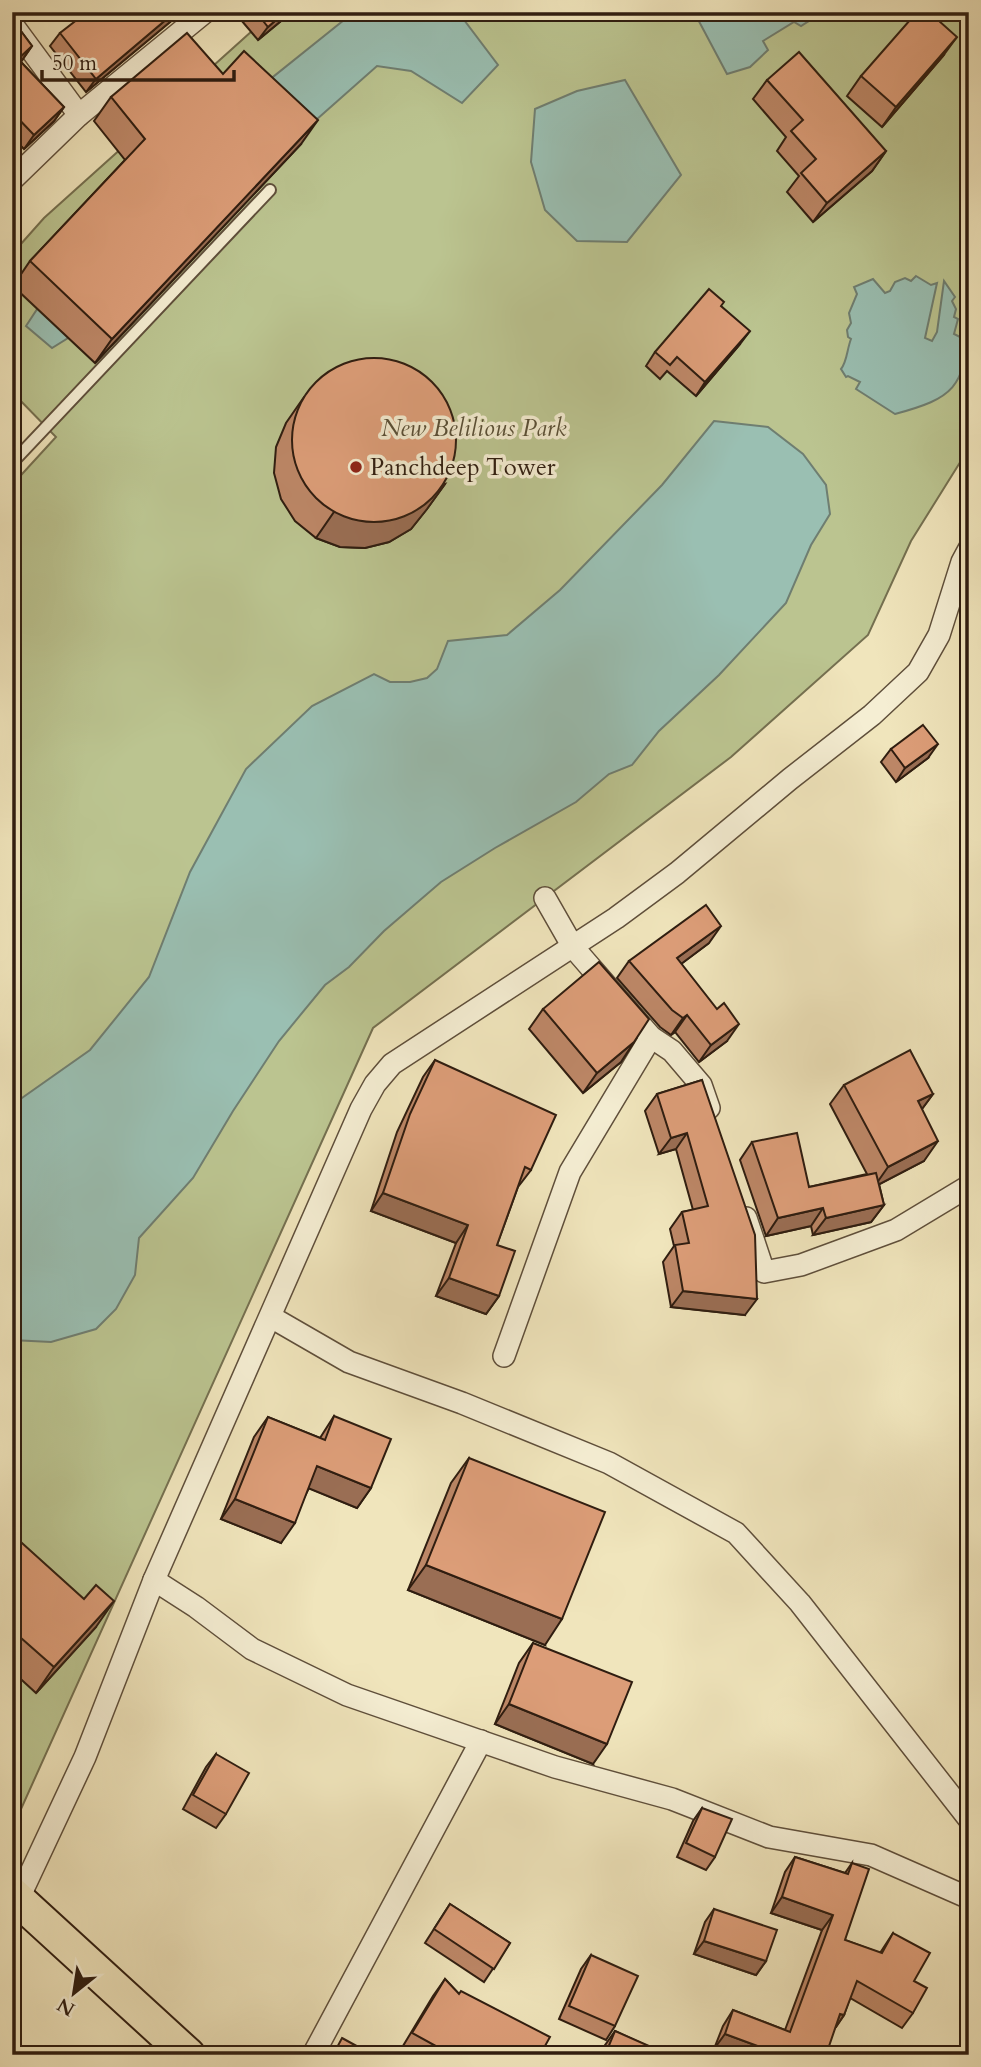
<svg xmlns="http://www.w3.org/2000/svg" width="981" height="2067" font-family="Cardo,serif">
	<rect width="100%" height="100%" fill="#f0e5bc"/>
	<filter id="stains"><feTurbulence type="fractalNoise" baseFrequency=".00286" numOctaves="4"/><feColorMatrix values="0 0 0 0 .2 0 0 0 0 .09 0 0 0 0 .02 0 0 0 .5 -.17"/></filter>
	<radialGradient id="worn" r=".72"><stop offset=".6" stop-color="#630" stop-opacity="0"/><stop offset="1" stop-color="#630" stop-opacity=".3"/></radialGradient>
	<!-- green -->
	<path fill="#bbc490" stroke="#757050" stroke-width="2" d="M273,12H969V448L911,541L868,635L731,757L373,1028L12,1829V485L56,437L12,392V254L44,218Z"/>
	<!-- water -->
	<g fill="#9abfb2" stroke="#6f7e71" stroke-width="2">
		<path d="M354,12H458L498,65L462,103L411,71L377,66L186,235L105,315L52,348L26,326L47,294L218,121Z"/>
		<path d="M694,12H823L801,26L794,22L763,41L768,50L750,67L727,74Z"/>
		<path d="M625,80L681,175L627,242L577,241L545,210L531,162L535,109L577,91Z"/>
		<path d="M916,276L931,285L937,283L925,338L932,341L937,332L944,281L955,297L952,301L956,309L954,317L958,319L954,334L960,337L963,329L965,331L969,327C964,388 954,398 895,414L856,389L860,382L848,376L846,377L841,369C847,362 847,349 851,339L848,337L847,330L851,323L849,313L857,294L854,287L873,279L885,293L890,291L895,282L905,278L911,281Z"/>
		<path d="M714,421L768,427L803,454L826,485L830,514L811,545L786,603L719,675L659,731L632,765L609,774L576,802L495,848L441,882L384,931L349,967L325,985L279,1041L233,1111L193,1178L139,1238L135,1275L116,1309L96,1329L51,1342L12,1340V1105L90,1050L149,977L190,872L246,769L312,706L374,674L390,682H410L427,678L437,669L448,641L507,635L560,590L662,485Z"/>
	</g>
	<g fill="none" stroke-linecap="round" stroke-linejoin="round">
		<defs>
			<path id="service" d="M12,463L270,190"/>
			<g id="minor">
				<path d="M12,24L79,115"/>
				<path d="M12,180L79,115L205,12"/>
				<path d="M545,898L573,947L651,1037L672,1051L701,1085L709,1108"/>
				<path d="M746,1218L764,1272L801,1265L896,1230L969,1186"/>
				<path d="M271,1317L349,1362L462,1403L609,1463L736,1533L800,1603L969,1819"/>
				<path d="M504,1356L570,1172L651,1037"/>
				<path d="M154,1580L196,1607L252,1649L347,1695L555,1767L672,1799L769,1837L871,1855L969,1898"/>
				<path d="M18,1900L85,1757L154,1580L361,1109L375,1084L392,1064L616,918L677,873L790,779L872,715L918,672L939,635L962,562L969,549"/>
				<path d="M313,2055L481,1741"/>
			</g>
			<path id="primary" d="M12,1894L188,2055"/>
		</defs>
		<!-- service casing -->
		<use href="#service" stroke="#5f4f3b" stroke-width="14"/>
		<!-- minor casing -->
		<use href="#minor" stroke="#5f4f3b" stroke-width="24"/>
		<!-- primary casing -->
		<use href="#primary" stroke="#2f1d10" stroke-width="37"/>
		<!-- service -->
		<use href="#service" stroke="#f5eed3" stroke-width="10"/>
		<!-- minor -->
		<use href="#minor" stroke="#f5eed3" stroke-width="21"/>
		<!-- primary -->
		<use href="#primary" stroke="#f0e5bc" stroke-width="33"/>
	</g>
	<!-- wall -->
	<g fill="#bd8767" stroke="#2f1d10" stroke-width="2">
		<path d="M182,12L86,92L50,46L60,33Z"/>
		<path d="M237,12H290L287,16L258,40L236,14Z"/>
		<path d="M12,19L32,46L21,62L64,107L54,121L24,149L12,137Z"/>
		<path d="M943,56L882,127L847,96L861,76Z"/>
		<path d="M223,74L301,144L95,363L13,286L30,261L125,160L94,121L111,97Z"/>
		<path d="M767,80L886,151L872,171L813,222L787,192L799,176L777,151L786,137L753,99Z"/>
		<path d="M721,306L740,344L696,396L667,371L660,379L646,366L655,352Z"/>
		<path d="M304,397L445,484L427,509L411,529L389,542L365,548L340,547L316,538L295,521L281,499L274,473L276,447L286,423Z"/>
		<path d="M891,749L928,758L896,782L881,762Z"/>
		<path d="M709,943L681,964L727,1041L699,1062L675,1032L671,1035L660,1027L617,978L629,961Z"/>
		<path d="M543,1009L634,1042L621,1062L583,1093L529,1029Z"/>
		<path d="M435,1060L531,1170L518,1187L497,1245L499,1296L486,1314L436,1296L456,1243L371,1211L397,1132L423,1077Z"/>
		<path d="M702,1080L745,1315L671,1307L663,1262L674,1246L670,1229L682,1212L693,1210L676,1149L659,1154L645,1111L657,1094Z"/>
		<path d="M844,1085L933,1094L922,1109L924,1161L879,1184L884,1205L871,1222L813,1235L811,1226L766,1236L740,1160L752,1142L809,1187L867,1174L830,1104Z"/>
		<path d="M334,1416L371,1488L357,1508L309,1488L281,1543L221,1519L254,1437L268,1417L320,1438Z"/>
		<path d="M469,1458L545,1645L408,1590L451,1483Z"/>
		<path d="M12,1534L96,1627L36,1693L12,1671Z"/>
		<path d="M533,1643L593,1764L495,1724L519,1663Z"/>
		<path d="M216,1754L226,1814L216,1828L183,1809L206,1767Z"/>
		<path d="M702,1808L715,1857L706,1870L677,1857L693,1821Z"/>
		<path d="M795,1857L845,1873L852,1863L845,1940L880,1953L893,1933L914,1981L913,2013L902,2028L850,1998L844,2015L836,2027L714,2049L723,2026L733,2010L785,2030L822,1930L771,1913L785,1872Z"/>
		<path d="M450,1904L510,1943L484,1982L425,1943Z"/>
		<path d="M714,1909L766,1961L756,1975L694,1954L705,1922Z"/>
		<path d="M591,1955L615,2026L606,2040L559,2019L581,1969Z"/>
		<path d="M445,1979L459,1994L540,2055H407L400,2051L433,1996Z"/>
		<path d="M615,2031L667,2055H600L603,2048Z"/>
	</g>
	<!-- shaded-wall -->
	<g fill="#9a6e54" stroke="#2f1d10" stroke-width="2">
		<path d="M175,12H182L86,92L96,79Z"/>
		<path d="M285,12H290L287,16L258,40L268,27Z"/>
		<path d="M957,37L943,56L882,127L896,107Z"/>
		<path d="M32,46L22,60L12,69L18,59Z"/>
		<path d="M64,107L54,121L24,149L34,135Z"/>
		<path d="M318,120L301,144L95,363L112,339Z"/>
		<path d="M886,151L872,171L813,222L827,203Z"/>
		<path d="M750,331L740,344L696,396L705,382Z"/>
		<path d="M445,484L427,509L411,529L389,542L365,548L340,547L316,538L334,512Z"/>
		<path d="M938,744L928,758L896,782L905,768Z"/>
		<path d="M721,926L709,943L665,976L677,958Z"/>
		<path d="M687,1015L675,1032L671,1035L683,1018Z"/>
		<path d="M739,1024L727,1041L699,1062L711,1045Z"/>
		<path d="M634,1042L621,1062L583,1093L597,1073Z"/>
		<path d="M933,1094L919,1113L918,1101Z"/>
		<path d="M687,1133L676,1149L659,1154L671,1138Z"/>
		<path d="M938,1141L924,1161L874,1187L888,1167Z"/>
		<path d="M383,1193L468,1225L456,1243L371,1211Z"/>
		<path d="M884,1205L871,1222L813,1235L826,1218Z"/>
		<path d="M823,1208L811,1226L766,1236L778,1218Z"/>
		<path d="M449,1278L499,1296L486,1314L436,1296Z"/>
		<path d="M683,1291L757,1299L745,1315L671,1307Z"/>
		<path d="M317,1466L371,1488L357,1508L303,1486Z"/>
		<path d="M235,1499L295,1523L281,1543L221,1519Z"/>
		<path d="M426,1565L562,1619L545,1645L408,1590Z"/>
		<path d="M114,1601L96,1627L36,1693L54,1667Z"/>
		<path d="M509,1704L607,1744L593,1764L495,1724Z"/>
		<path d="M782,1897L833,1915L822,1930L771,1913Z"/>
		<path d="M704,1941L766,1961L756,1975L694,1954Z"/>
		<path d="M840,2014L844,2015L833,2031Z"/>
		<path d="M725,2034L782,2055H730L714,2049Z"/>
	</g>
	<!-- building -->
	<g fill="#dc9d78" stroke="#2f1d10" stroke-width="2">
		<path d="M87,12H175L96,79L60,33Z"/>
		<path d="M256,12H285L268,27Z"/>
		<path d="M917,12H929L957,37L896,107L861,76Z"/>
		<path d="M12,19L32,46L18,59L64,107L34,135L12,112Z"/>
		<path d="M187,33L223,74L244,51L318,120L112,339L30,261L145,139L111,97Z"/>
		<path d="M799,52L886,151L827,203L801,173L816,159L791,131L803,120L767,80Z"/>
		<path d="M12,239L17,243L12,248Z"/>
		<path d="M709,289L724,302L721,306L750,331L705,382L677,357L670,365L655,352Z"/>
		<circle cx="374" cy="440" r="82"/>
		<path d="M923,725L938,744L905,768L891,749Z"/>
		<path d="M706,905L721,926L677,958L717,1009L724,1003L739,1024L711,1045L687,1015L683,1018L672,1010L629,961Z"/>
		<path d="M599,962L649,1019L634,1042L597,1073L543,1009Z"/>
		<path d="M910,1050L933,1094L918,1101L938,1141L888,1167L844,1085Z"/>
		<path d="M435,1060L556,1115L531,1170L525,1167L497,1245L515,1251L499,1296L449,1278L468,1225L383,1193L410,1114Z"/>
		<path d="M702,1080L755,1235L757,1299L683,1291L675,1245L689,1243L682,1212L708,1206L687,1133L671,1138L657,1094Z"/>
		<path d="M797,1133L809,1187L876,1173L884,1205L826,1218L823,1208L778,1218L752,1142Z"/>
		<path d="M334,1416L391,1439L371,1488L317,1466L295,1523L235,1499L268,1417L325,1440Z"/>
		<path d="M469,1458L605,1512L562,1619L426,1565Z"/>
		<path d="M12,1534L84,1599L96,1585L114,1601L54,1667L12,1630Z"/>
		<path d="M533,1643L632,1682L607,1744L509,1704Z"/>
		<path d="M216,1754L249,1773L226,1814L193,1795Z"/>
		<path d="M702,1808L732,1819L715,1857L686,1843Z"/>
		<path d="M795,1857L848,1874L852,1863L869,1869L845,1940L882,1953L893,1933L930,1953L914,1981L927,1988L913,2013L857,1981L844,2015L840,2014L826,2055H782L725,2034L733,2010L790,2032L833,1915L782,1897Z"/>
		<path d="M450,1904L510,1943L494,1969L434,1929Z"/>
		<path d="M714,1909L777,1930L766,1961L704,1941Z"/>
		<path d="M591,1955L638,1976L615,2026L569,2006Z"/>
		<path d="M445,1979L459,1994L461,1991L550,2037L540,2055H440L443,2050L412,2033Z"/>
		<path d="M615,2031L667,2054V2055H605Z"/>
		<path d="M342,2038L373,2055H333Z"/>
	</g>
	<!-- markers -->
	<circle fill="#8f2418" stroke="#f5eed3" stroke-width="2.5" cx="356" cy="467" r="7"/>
	<g text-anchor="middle" stroke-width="7" stroke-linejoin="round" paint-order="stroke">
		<!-- park labels -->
		<g font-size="24" font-style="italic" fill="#594f36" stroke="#f5eed3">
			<text x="474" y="436">New Belilious Park</text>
		</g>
		<!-- poi labels -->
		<g font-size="24" fill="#2f1d10" stroke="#f5eed3" text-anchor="start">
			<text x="370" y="475">Panchdeep Tower</text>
		</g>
	</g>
	<!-- margin -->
	<rect width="981" height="2067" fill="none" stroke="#f0e5bc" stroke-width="42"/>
	<rect x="14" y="14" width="953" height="2039" fill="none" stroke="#2f1d10" stroke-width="3.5"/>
	<rect x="21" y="21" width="939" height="2025" fill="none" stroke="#2f1d10" stroke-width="2"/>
	<!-- north arrow -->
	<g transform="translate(74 1993) rotate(210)" stroke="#f5eed3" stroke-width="5" paint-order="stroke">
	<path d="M0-5L12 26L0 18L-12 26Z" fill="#2f1d10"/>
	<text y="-10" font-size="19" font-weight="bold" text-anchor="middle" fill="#2f1d10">N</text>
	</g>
	<!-- scale -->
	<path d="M42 70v10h192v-10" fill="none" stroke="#2f1d10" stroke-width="3.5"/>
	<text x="52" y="70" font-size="21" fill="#2f1d10" stroke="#f5eed3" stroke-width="5" paint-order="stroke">50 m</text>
	<rect width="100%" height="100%" filter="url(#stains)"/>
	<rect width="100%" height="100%" fill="url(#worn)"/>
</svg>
